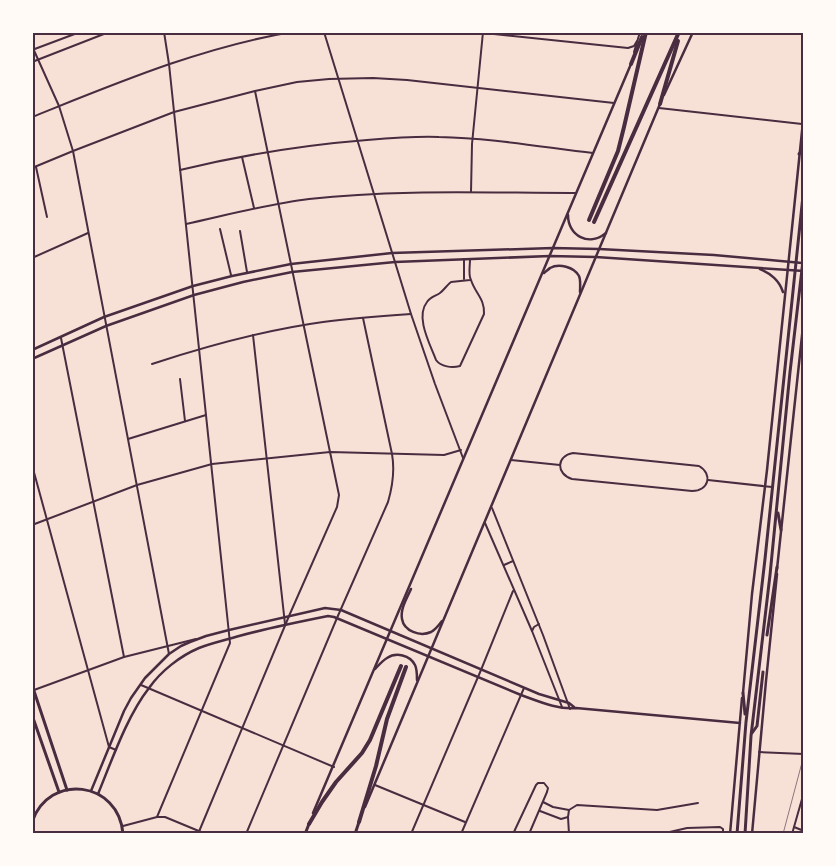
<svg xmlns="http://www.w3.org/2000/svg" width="836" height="866" font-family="Inter,sans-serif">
	<rect width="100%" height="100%" fill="#f7e1d7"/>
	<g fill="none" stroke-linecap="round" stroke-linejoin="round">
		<!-- minor -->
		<g stroke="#4a2c40" stroke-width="2">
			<path d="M324,32L411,314L435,384L463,458"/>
			<path d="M475,32L628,48L634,46L637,41"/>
			<path d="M32,46L59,106L73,151L169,654"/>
			<path d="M32,50L80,32"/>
			<path d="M634,52L640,32"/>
			<path d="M32,62L109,32"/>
			<path d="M659,108L802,124"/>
			<path d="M32,117C117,83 202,47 292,32"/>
			<path d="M242,157L254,208"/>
			<path d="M36,167L47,217"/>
			<path d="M32,168L73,151L174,112L255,91L297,82L329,79L373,78L407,80L614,103"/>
			<path d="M180,170C242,155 304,145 367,140C391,138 415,136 439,137C491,138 542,147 593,153"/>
			<path d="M471,192L472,144L483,32"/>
			<path d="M186,224C227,215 268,204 309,199C398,189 487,193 576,193"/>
			<path d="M220,229L231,275"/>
			<path d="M240,231L247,272"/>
			<path d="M32,258L88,233"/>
			<path d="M464,259V279"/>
			<path d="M470,260C470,266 468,275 471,280C475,293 485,299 484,314L460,366C452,368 441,367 436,360C430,344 415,317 427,302C430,297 436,296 440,293C444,290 447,285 451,282L470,280"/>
			<path d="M253,335L285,624"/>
			<path d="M61,338L124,657"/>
			<path d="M152,364C207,346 265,330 323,322C352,318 381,316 411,314"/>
			<path d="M180,379L185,421"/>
			<path d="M128,439L206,415"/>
			<path d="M573,453L699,466C713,474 709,491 692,491L572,479C556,474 556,456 573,453Z"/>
			<path d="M511,460L560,465"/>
			<path d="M32,465L109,747L116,750"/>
			<path d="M708,480L772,487"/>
			<path d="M492,508L543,635L570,709"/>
			<path d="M485,523L532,631L562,707"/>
			<path d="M32,525L137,485L212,464L330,452L444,455L461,450"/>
			<path d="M504,565L513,561"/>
			<path d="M532,631L534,627L539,624"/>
			<path d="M141,685L334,767"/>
			<path d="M34,690L124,657L196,639"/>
			<path d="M759,752L804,754"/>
			<path d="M375,785L465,822"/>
			<path d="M543,802L553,807L569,810"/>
			<path d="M540,811L561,819L568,817"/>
			<path d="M157,817L230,643L169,64L164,32"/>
			<path d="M123,826L157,817H165L206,834"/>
			<path d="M794,827L804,831"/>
			<path d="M198,834L289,616L337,507L339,495L330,452L255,91"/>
			<path d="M246,834L337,618L388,502C393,485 395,471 392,454L363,318"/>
			<path d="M411,834L481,670L513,591"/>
			<path d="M461,834L524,688"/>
			<path d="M513,834L536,785L538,783H544L548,788L547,792L529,834"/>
			<path d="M569,834L568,817L569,810L577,805L657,810L698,803"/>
			<path d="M661,834L687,828L720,827L723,829V834"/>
			<path d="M792,834L804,792"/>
		</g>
		<!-- tertiary -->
		<g stroke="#4a2c40" stroke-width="2.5">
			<path d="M664,95L693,32"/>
			<path d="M568,215C568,236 589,247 606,233"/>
			<path d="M544,273C545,272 549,269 550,268C559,263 574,267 579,276C581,281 580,287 580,292"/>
			<path d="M411,589C407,598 400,609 402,619C404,631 420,637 431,632C435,630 439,625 442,621"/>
			<path d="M375,669C379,665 382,661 387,658C396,652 410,655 415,665C417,669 417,675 417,680"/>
			<path d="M91,791L124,711L131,698L145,678L169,654L181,646L190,642L206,636L229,630L325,608L341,610L539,694L569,703L574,707"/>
			<path d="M98,794C112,760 127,716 149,688C161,671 180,656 199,648C212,643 226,640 239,636C268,628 298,622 328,616L334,617L521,695C538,701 558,710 576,708L740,723"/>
			<path d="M365,807L660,104"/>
			<path d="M313,813L631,64"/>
		</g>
		<!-- secondary -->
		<g stroke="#4a2c40" stroke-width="2.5">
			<path d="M760,269C771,274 779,280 783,292"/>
			<path d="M32,350L104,317L193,286L232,276L291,264L392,253L553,248L599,249L714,255L802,263"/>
			<path d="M32,359L106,326L194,295L243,282L292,272L395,262L550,256L596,257L804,271"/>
			<path d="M777,569L804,317"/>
			<path d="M743,693L752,594L767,470L804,112"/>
			<path d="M730,834L742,698"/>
			<path d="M752,834L766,681L777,574"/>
		</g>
		<!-- primary -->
		<g stroke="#4a2c40" stroke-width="3">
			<path d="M799,154L804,148"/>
			<path d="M778,513L781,530"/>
			<path d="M767,635L777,567"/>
			<path d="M32,685L67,790"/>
			<path d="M743,693L745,714"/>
			<path d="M32,715L59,792"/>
			<path d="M752,733L757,726L763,672"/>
			<path d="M32,822C49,772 119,781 123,834"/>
			<path d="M737,834L746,722L765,559L804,186"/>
			<path d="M745,834L751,736L770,575L790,372L804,252"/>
		</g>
		<!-- trunk -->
		<g stroke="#4a2c40" stroke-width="3">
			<path d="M305,834L309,824"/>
			<path d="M355,834L359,822"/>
		</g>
		<!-- motorway -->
		<g stroke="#4a2c40" stroke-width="4">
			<path d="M631,64L642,37"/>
			<path d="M660,104L678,41"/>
			<path d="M589,220L618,151L624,127L646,32"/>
			<path d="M594,222L679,32"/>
			<path d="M359,822L376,766L387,719L406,667"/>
			<path d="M309,824L322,802L336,782L362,753L370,740L401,666"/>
		</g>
		<!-- rail -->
		<path stroke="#8f747c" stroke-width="1" d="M783,834L804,755"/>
	</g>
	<!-- border -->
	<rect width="836" height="866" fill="none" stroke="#fffaf5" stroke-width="68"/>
	<rect x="34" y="34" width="768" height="798" fill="none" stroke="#4a2c40" stroke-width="2"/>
</svg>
